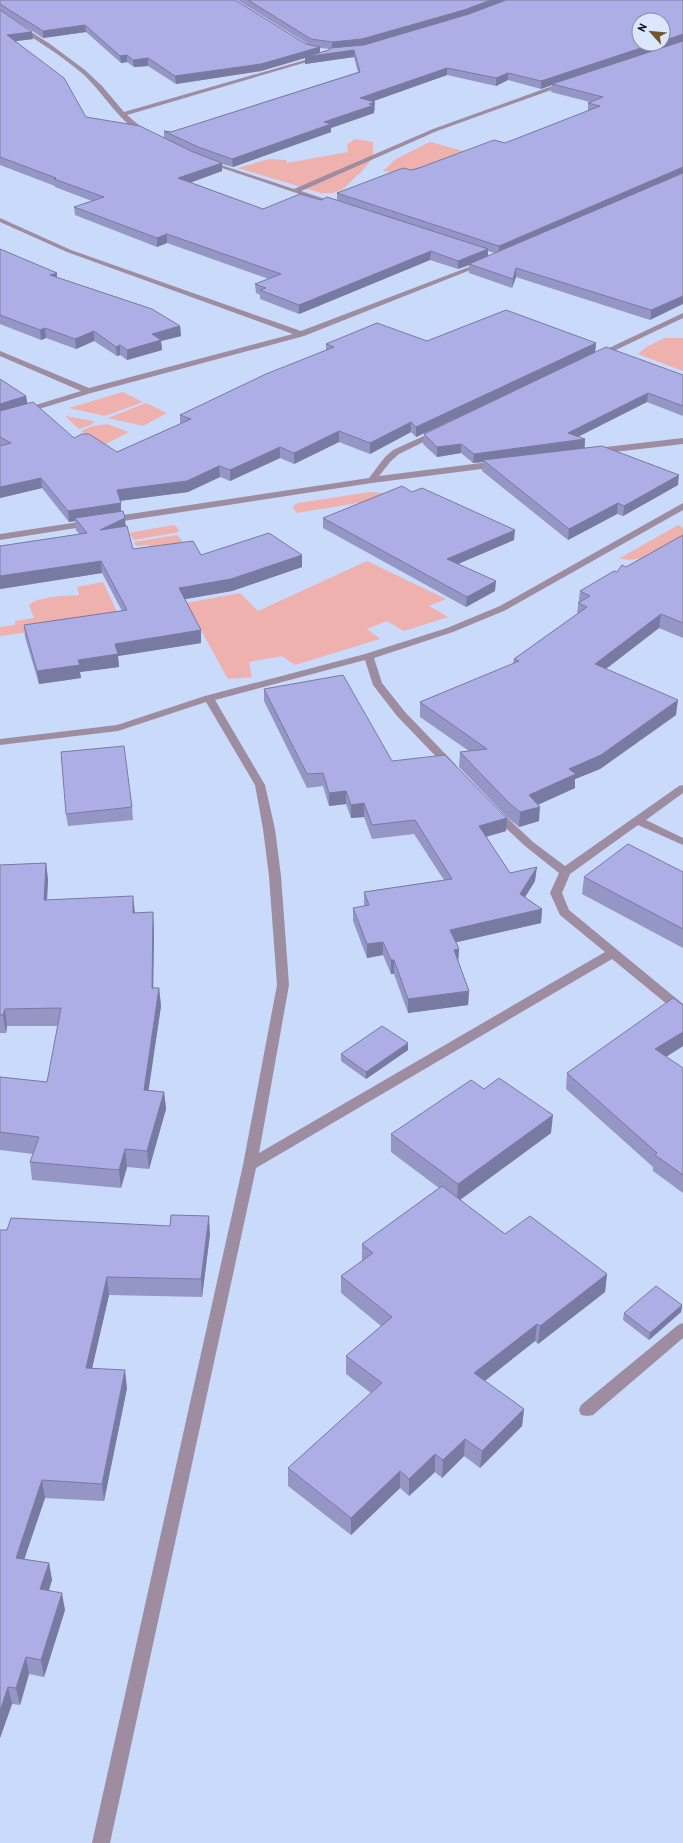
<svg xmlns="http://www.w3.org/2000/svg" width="683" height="1843" font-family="'PT Sans',sans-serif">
	<rect width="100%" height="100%" fill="#c9dafa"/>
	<!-- green -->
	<g fill="#eeb1ad">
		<path d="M355,139L373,142V158L362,171L343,189L333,193H321L238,168L269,159L286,160L287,163L348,152L347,145Z"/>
		<path d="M430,142L489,158L409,175L383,171L396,159Z"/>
		<path d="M665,338H683V371L638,354L646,347Z"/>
		<path d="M123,392L143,402L105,416L69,408Z"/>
		<path d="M146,403L167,413L143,426L108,418Z"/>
		<path d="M65,416L93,421L94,422L91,425L79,429Z"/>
		<path d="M107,424L129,432L98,448L81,431L93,426Z"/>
		<path d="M370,492L383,493L389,498L296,513L293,506L298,503Z"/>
		<path d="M173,525L177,527L179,532L134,540L129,533Z"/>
		<path d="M678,525L683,528V536C666,545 640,566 620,558Z"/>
		<path d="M177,535L190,550L154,556L149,545L136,546L134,542Z"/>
		<path d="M367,561L446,599L429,606L448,617L404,631L387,621L367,629L380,639L295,665L282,656L249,662L252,677L228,679L186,603L240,593L258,611Z"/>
		<path d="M103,582L120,619L0,636V627L15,625V621L34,618L29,605C38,596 67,596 79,595L77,587Z"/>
	</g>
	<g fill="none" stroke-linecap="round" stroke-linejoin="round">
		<!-- minor -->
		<g fill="#9e8ca0" fill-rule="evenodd">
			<path d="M0,12L50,44L85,70L102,86L124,112L319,56L324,57L127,115L147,132V134L145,135C123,127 102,91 83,74C57,52 28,35 0,16Z"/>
			<path d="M566,81L569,83L568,84L437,131L301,191L334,202L335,203L332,205L204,162L209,161L294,189L433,129Z"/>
			<path d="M0,218L71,250L301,331L482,262L488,263L304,336L91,393L0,421V416L81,391L0,356V351L89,388L293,334L67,252L0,222Z"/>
			<path d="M683,313V318L599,358H596L592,356Z"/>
			<path d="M437,430L441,432L440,434L399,454L391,461L379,476L497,461L501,464L497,467L372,483L110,523L106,520L110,517L369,478L385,457L393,450Z"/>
			<path d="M683,438V444L597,454L593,451L597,448Z"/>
			<path d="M683,503V510L506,610L453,632L374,658L382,683L405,712L456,765L457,767L456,769H448L397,716L373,685L365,660L215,700L265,785L275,829L281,876L289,985L259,1153L605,952L560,915L550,893L559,873L525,846L491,814L489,812L491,810H499L533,842L565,866L679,786L683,785V793L646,820L683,838V845L638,825L570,874L562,893L569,910L683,1004V1015L679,1014L612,959L256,1168L110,1843H92L243,1165L277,985L269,876L263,829L255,785L206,702L118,731L0,745V739L117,725L205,696L365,654L447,628L500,606Z"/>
			<path d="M92,520L95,521L96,523L95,525L0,540V534Z"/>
			<path d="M683,1323V1338L593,1415L587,1416L581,1415L579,1410L581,1405L678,1325Z"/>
		</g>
	</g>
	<!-- wall -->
	<g fill="#9596c6" fill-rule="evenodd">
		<path d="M0,0L308,44L237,0H683L650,320L516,277L512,288L469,273V265L458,269L430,260L299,314L260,299V295L256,293L255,284L269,279L167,243L157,247L75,215L74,207L92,201L55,187V186L0,165ZM1,11L43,38L86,32L121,63L127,62L134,67L148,66L176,84L261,71L305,58V64L354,57L358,72L171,132L164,131V138L86,117L16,41L33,39ZM320,48L330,49L329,50L320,53ZM447,75L496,86L508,80L541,89L552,85L551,92L590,102L588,103V111L505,143L411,170L337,193V200H321L263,209L190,182L222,171V164L233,167L331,132V128L374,113V110H375L373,101ZM488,251L495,253L488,256Z"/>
		<path d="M0,249L57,278L180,326L181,336L161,341L162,350L127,360L120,355L117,356L94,341L76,349L46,338L41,340L0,324Z"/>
		<path d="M427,341L596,343L595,353L683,375V416L647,402L578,437L585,439V448L678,485L623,516L617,514L568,540L482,471L483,462L473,463L461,453L437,457L423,444L424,434L593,354L416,437L411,432L370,454L339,442L294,464L280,458L230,481L220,477L188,492L120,501L121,511L125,518V526L133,549L201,555H302V567L232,591L185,599L201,630V643L118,656L119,667L80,672L81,678L39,684L25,637L24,625L122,611L102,573L0,589V546L79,534L76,530L75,521L69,522L42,488L0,498V379L26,396L27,403L74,438L117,452L180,424V415L326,350V344Z"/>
		<path d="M412,492L514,540L458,564L495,591L466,607L323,528V518Z"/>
		<path d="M683,535V638L659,628L606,669L676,715L600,769L575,779V788L538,805L539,821L519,827L508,818L459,767L460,752L469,751L420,717V702L513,664L514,659L577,614L580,591L617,572Z"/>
		<path d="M264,689L392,761L507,818L506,831L486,837L510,873L535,881L525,897L542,909L541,923L456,942L459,949L458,963L469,991L468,1005L408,1013L394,974H391L383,955L367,958L353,921V908L364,906V892L444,880L414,834L372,839L364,817L351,818L346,804L329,806L323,786L307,788L264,701Z"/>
		<path d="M132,807L133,820L68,826L66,814Z"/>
		<path d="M46,863L48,880L47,900L135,913L154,929L153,988H159L161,1006L148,1090L164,1092L166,1109L149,1169L127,1167L121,1188L32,1180L30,1162L33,1154L0,1150V1077L47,1082L58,1026H7L6,1033H0V1035V865Z"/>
		<path d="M683,872V948L582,894L584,877Z"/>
		<path d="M683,1005V1046L666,1057L683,1068V1193L653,1171V1167L566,1089L567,1073Z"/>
		<path d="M408,1050L366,1079L341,1061V1054Z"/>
		<path d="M484,1089L551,1133L460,1200L505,1234L607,1274L605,1292L538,1344L535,1341L485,1381L524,1409L522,1426L480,1468L464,1456L442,1478L435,1472L409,1496L400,1488L351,1535L288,1486V1468L371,1393L346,1374V1356L381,1326L341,1293V1276L362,1261V1244L439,1188L391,1152V1134Z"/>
		<path d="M0,1230L210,1234L202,1297L109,1295L92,1368L127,1388L104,1501L45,1498L24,1559L49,1563L52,1580L49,1591L65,1610L44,1677L29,1674L20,1705L12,1704L0,1738Z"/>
		<path d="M682,1305L681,1312L649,1340L623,1320L624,1313Z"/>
	</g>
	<!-- shaded-wall -->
	<g fill="#797aa1">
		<path d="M491,0H510L464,17L362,47L332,49V42Z"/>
		<path d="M85,25L86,32L43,38V31Z"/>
		<path d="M32,32L33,39L8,42L7,35Z"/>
		<path d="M683,34V41L552,84V85L541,89V81L653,44H663V41Z"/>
		<path d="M320,47V54L354,50V57L305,64V58L261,71L176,84L175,76Z"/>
		<path d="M127,55V62L121,63L120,56Z"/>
		<path d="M148,58V66L134,67L133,60Z"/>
		<path d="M447,68V75L360,106V98Z"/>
		<path d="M508,73V80L496,86V78Z"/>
		<path d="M375,102L374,113L331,128V132L233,167L232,159Z"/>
		<path d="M222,163V171L179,187L178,178Z"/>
		<path d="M683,167V175L499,254V246Z"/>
		<path d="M167,234V243L157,247V238Z"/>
		<path d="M488,249V258L469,264V265L458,269V261Z"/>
		<path d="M431,251L430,260L299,314V305Z"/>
		<path d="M516,268V277L512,288L513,279Z"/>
		<path d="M57,273V282L50,275Z"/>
		<path d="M683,296V304L650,320L651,310Z"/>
		<path d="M180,326L181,336L161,341L162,350L127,360V350L152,334Z"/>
		<path d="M45,328L46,338L41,340L40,330Z"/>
		<path d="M94,331V341L76,349L75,339Z"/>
		<path d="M596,343L595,353L416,437V427Z"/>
		<path d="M120,345V355L117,356L116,347Z"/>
		<path d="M648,393L647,402L569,441L585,439L584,449L483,460V462L473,463L474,454L568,433Z"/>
		<path d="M26,396L28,406L0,414V404Z"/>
		<path d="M411,422V432L370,454V443Z"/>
		<path d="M339,431V442L294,464V453Z"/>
		<path d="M461,444V453L437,457V447Z"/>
		<path d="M280,447V458L230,481V470Z"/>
		<path d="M219,466L220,477L188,492L118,501L117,490Z"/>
		<path d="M679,475L678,485L623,516L624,506Z"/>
		<path d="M41,478L42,488L0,498V487Z"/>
		<path d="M121,503V514L75,518V521L69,522L68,511Z"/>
		<path d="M618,503L617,514L568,540L569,529Z"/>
		<path d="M125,518L126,530H100Z"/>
		<path d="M515,530L514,540L446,569L447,559Z"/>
		<path d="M302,555V567L232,591L180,600L179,588Z"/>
		<path d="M101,561L102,573L0,589V576Z"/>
		<path d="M496,581L495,591L466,607L467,597Z"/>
		<path d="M661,614L659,628L594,678L595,664Z"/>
		<path d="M201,630V643L118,656L119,667L80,672L81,678L39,684L37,671L78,660L115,644Z"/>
		<path d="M678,700L676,715L600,769L575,779V788L528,809L529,795L569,769Z"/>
		<path d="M346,791V804L329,806V793Z"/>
		<path d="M364,803V817L351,818V805Z"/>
		<path d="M540,807L539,821L519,827L520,812Z"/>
		<path d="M507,818L506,831L478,839L479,826Z"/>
		<path d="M46,863L48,880L46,917L44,900Z"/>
		<path d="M537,867L535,881L519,907L520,894Z"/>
		<path d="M133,896L135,913H133Z"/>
		<path d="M542,909L541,923L449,944L450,930Z"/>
		<path d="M153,912L154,929L153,1006L152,988Z"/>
		<path d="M383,942V955L367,958V944Z"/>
		<path d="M459,949L458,963L454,950Z"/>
		<rect x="391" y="960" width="3" height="14"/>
		<path d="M159,988L161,1006L146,1108L144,1090Z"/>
		<path d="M469,991L468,1005L408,1013V999Z"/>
		<path d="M5,1009L7,1026L6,1033L3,1015Z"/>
		<path d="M683,1032V1046L653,1065L655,1049Z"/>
		<path d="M408,1043V1050L366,1079V1072Z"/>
		<path d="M164,1092L166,1109L149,1169L147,1151Z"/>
		<path d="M553,1115L551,1133L457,1202L458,1184Z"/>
		<path d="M125,1149L127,1167L121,1188L119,1170Z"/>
		<path d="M209,1216L210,1234L202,1297L201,1279Z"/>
		<path d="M607,1274L605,1292L538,1344L540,1326Z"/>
		<path d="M107,1277L109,1295L88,1386L86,1368Z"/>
		<path d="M682,1305L681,1312L649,1340L650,1333Z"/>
		<path d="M537,1324L535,1341L473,1390L474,1373Z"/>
		<path d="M125,1370L127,1388L104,1501L102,1484Z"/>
		<path d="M524,1409L522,1426L480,1468L482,1451Z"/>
		<path d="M465,1439L464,1456L442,1478L443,1460Z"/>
		<path d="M435,1454V1472L409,1496V1479Z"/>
		<path d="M400,1471V1488L351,1535V1518Z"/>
		<path d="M42,1480L45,1498L19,1575L16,1558Z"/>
		<path d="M49,1563L52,1580L43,1607L40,1589Z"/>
		<path d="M62,1593L65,1610L44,1677L41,1660Z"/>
		<path d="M26,1657L29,1674L20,1705L16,1688Z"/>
		<path d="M8,1687L12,1704L0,1738V1711Z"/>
	</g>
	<!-- building -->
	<g fill="#adaee6" stroke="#797aa1">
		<path d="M0,0H235L306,44L320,47L261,64L175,76L148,58L133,60L127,55L120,56L85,25L43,31L0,4Z"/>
		<path d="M248,0H491L464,10L362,39L332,42L311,39Z"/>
		<path d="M506,0H683V34L663,41V20H639V44H653L541,81L508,73L496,78L447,68L360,98L375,102L369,104L374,105L324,122L331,124L232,159L198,147L164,131L171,132L360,72L354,50L305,57L329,50L330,48L364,45L469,14Z"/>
		<path d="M0,10L32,32L7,35L64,78L86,117L140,126L193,152L222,163L178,178L263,209L300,194L321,200L327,197L488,249L458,261L431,251L299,305L260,290L266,288L255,284L281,274L167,234L157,238L74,207L104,197L54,179L56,178L0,157Z"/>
		<path d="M683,41V167L499,246L337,193L403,168L411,170L419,168L494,140L505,143L600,106L588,103L603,97L552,84Z"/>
		<path d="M683,173V296L651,310L516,268L513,279L469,264Z"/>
		<path d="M0,249L57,273L50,275L152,309L180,326L152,334L161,340L127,350L120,345L116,347L94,331L75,339L45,328L40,330L0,315Z"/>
		<path d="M506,310L596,343L416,427L411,422L370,443L339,431L294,453L280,447L230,470L219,466L187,481L117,490L121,503L68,511L41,478L0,487V446L11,443L0,437V411L33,402L74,438L82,434H89L117,452L191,419L180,415L266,374L334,347L326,344L377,323L427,341Z"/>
		<path d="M606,347L683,375V406L648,393L568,433L585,439L474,454L461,444L437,447L424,434Z"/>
		<path d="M0,379L26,396L0,404Z"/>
		<path d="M602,446L679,475L624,506L618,503L569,529L483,460Z"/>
		<path d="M402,486L412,492L422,488L515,530L447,559L496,581L467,597L323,518Z"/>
		<path d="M123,511L125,518L100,530L127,526L133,549L193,541L201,555L269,533L302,555L231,579L179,588L201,630L115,644L118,654L78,660L80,665L37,671L24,625L127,610L101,561L0,576V546L87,533L75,518Z"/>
		<path d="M683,535V623L661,614L595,664L678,700L601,755L569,769L576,774L529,795L540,807L520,812L509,803L460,752L487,749L420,702L519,661L514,659L587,607L578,603L590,596L580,591L614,571L617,572L622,565L626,567Z"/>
		<path d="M343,675L392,761L445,755L507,818L479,826L510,873L537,867L520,894L542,909L450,930L459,949L454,950L469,991L408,999L394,960H391L383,942L367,944L353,908L369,905L364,892L452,879L415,820L372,825L364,803L351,805L346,791L329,793L323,773L307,774L264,689Z"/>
		<path d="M124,746L132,807L66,814L61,752Z"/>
		<path d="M628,844L683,872V929L584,877Z"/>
		<path d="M46,863L44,900L133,896V913L153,912L152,988H159L144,1090L164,1092L147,1151L125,1149L119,1170L30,1162L39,1137L0,1132V1077L47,1082L61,1008L5,1009L3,1015H0V865Z"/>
		<path d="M673,998L683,1005V1032L655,1049L683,1068V1175L655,1155L657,1153L567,1073Z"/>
		<path d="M382,1026L408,1043L366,1072L341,1054Z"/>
		<path d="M499,1078L553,1115L458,1184L391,1134L471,1080L484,1089Z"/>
		<path d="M442,1186L505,1234L530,1216L607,1274L540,1326L537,1324L474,1373L524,1409L482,1451L465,1439L443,1460L435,1454L409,1479L400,1471L351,1518L288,1468L382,1383L346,1356L392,1317L341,1276L373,1253L362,1244Z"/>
		<path d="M171,1215L209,1216L201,1279L107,1277L86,1368L125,1370L102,1484L42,1480L16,1558L49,1563L40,1589L62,1593L41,1660L26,1657L16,1688L8,1687L0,1711V1230H7L11,1218L170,1226Z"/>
		<path d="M656,1286L682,1305L650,1333L624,1313Z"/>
	</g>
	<!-- north arrow -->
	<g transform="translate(651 32) rotate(297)"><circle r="19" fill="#dbe7fc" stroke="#8590a4"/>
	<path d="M0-3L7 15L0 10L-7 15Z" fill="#705929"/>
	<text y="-6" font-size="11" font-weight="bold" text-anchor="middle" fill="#050d1f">N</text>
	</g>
</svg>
